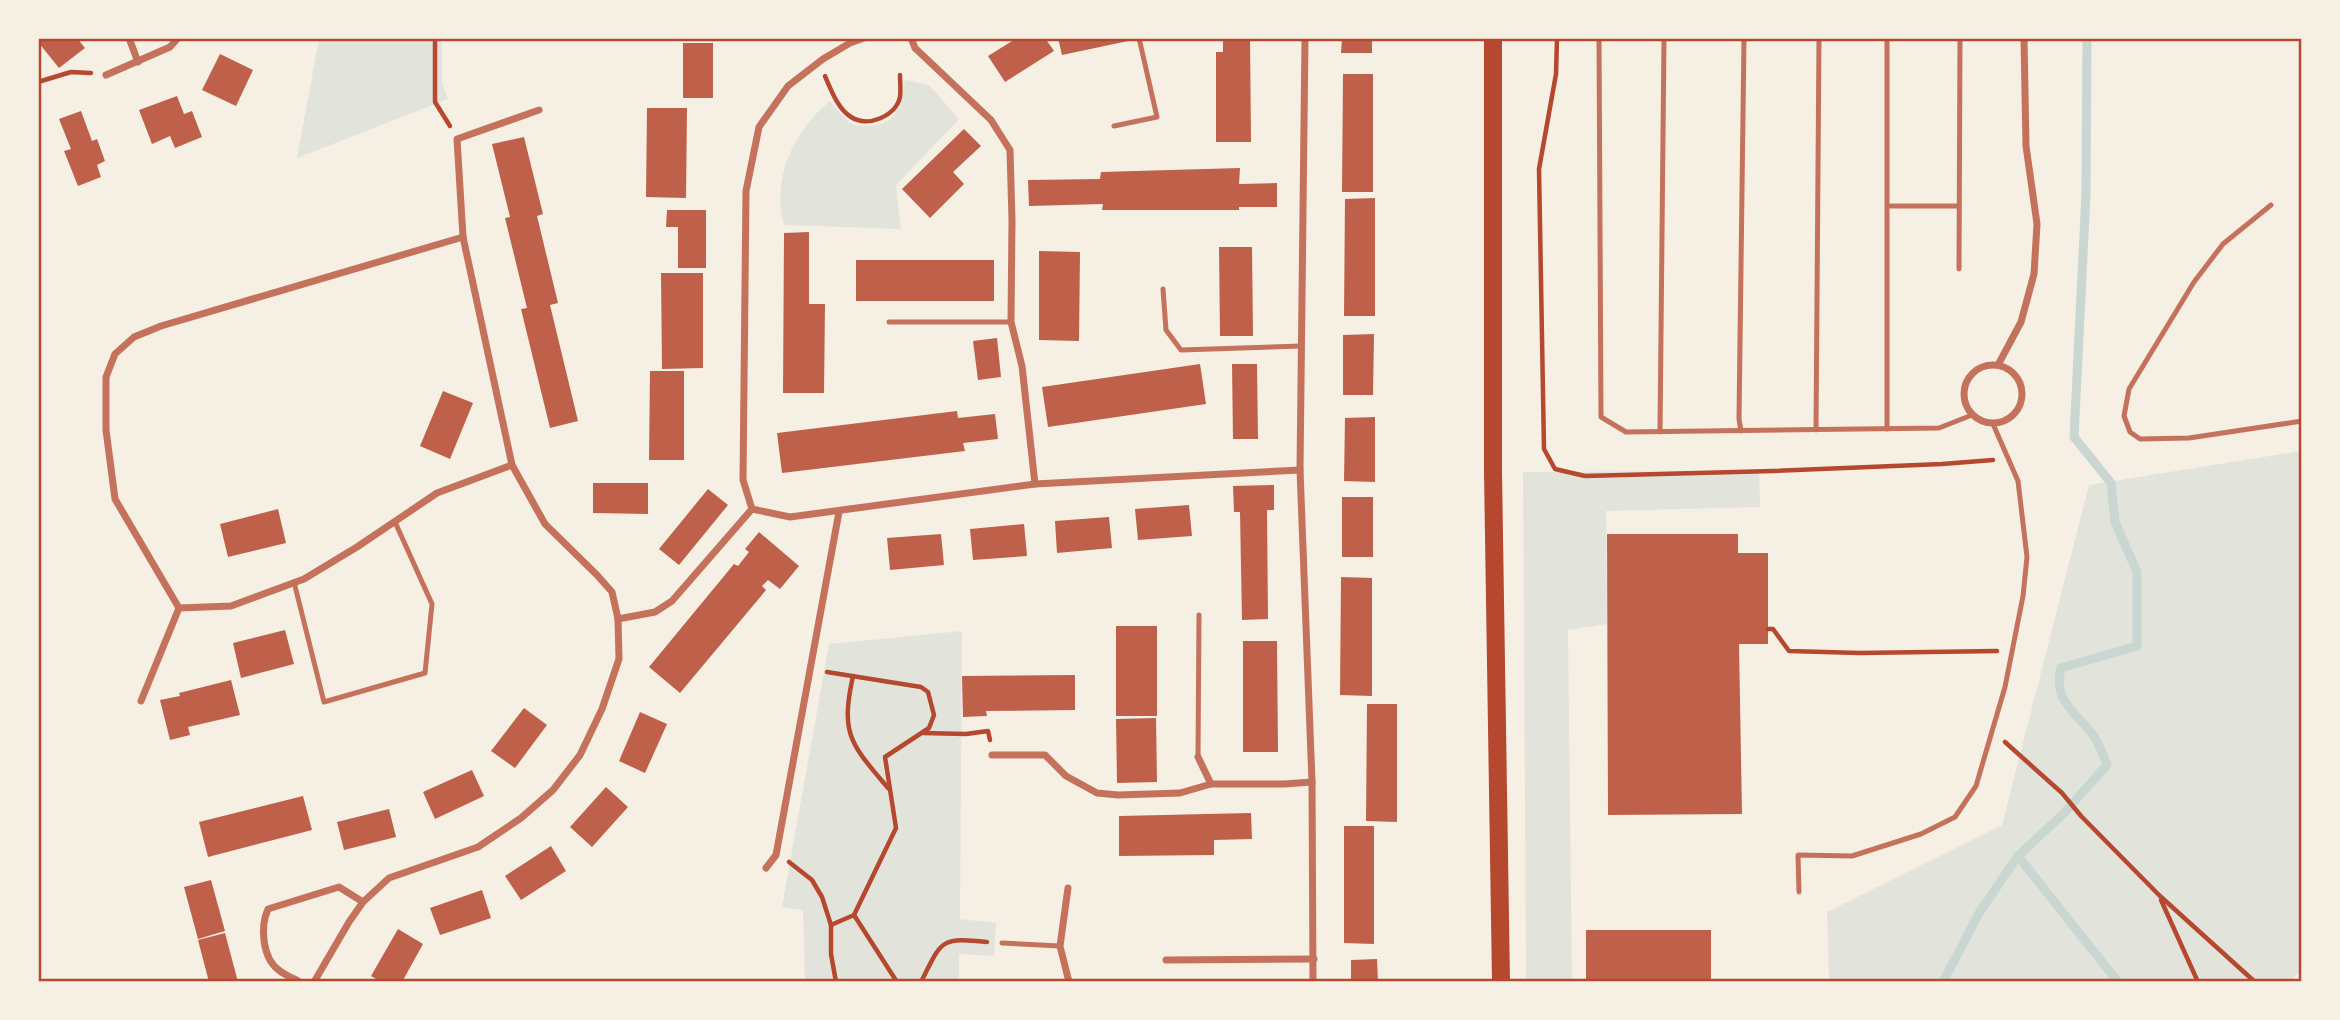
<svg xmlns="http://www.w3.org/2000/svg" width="2340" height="1020" font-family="'Sofia Sans Condensed',sans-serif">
	<rect width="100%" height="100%" fill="#f6efe4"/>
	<!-- green -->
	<g fill="#e2e4dc">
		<path d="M319,39H442V83L448,99L297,158Z"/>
		<path d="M905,80L929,85L959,119L896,185L901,229L784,225C771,179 794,130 830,101C836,108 842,116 849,122C854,126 863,126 869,126C899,124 902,104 905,80Z"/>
		<path d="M2301,451V970L2289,982L1829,981L1827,912L2002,825L2089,485Z"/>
		<path d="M1759,471L1760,507L1606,511L1607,624L1568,630L1572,981H1526L1523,472Z"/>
		<path d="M962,631L960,919L996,923L994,956L959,954V981H805L803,910L782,907L829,644Z"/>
	</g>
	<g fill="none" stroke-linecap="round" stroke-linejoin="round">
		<!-- stream -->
		<g stroke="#c9d6d2" stroke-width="9">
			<path d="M2018,856L2118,982"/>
			<path d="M1943,982L1979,913L2018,856L2063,814L2107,765C2103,755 2099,743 2093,735C2075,711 2053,702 2061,668L2137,646V572L2115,522L2111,483L2074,437L2086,194L2087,38"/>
		</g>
	</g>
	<!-- building -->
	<g fill="#bf614a">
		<path d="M38,38H77L85,48L59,68L38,42Z"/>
		<path d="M1017,38H1045L1054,51L1005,82L988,56Z"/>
		<path d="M1058,38H1133V40L1062,55Z"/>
		<path d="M1223,38H1250L1251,142H1216V52H1223Z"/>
		<path d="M1342,38H1372V53H1341Z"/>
		<rect x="683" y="43" width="30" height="55"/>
		<path d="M220,54L253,70L236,106L202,90Z"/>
		<path d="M1343,74H1373V192H1342Z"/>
		<path d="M177,96L184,114L192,111L202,137L175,148L170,136L152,144L139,110Z"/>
		<path d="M647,108H687L686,198L646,197Z"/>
		<path d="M81,111L92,141L97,139L105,161L97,165L101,177L78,186L64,151L71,149L59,119Z"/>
		<path d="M964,129L981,146L953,172L964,184L930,218L902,189Z"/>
		<path d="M524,137L543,214L537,216L558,303L550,305L578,421L550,428L521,309L527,308L505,218L510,217L492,144Z"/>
		<path d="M1240,168L1239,184L1277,183V207H1239V210H1102L1103,204L1029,206L1028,180L1100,179L1101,172Z"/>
		<path d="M1375,198V316H1344L1345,199Z"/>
		<path d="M667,210H706V268H678V227H666Z"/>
		<path d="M809,232V304H825L824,393H783L784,233Z"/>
		<path d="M1219,247H1252L1253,336H1220Z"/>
		<path d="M1039,251L1080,252L1079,341L1039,340Z"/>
		<rect x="856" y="260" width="138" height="41"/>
		<path d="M661,273H703V368L662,369Z"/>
		<path d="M1374,334L1373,395H1343V335Z"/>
		<path d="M997,338L1001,377L978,380L973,341Z"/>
		<path d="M1200,364L1206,404L1048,427L1042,387Z"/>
		<path d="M1232,364H1257L1258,439H1233Z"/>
		<path d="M650,371H684V460H649Z"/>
		<path d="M443,391L473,403L450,459L420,446Z"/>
		<path d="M957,411L958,418L995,414L998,439L963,443L965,451L782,473L777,433Z"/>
		<path d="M1375,417V482L1344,481L1345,418Z"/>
		<path d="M593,483H648V514L593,513Z"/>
		<path d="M1274,485V510H1267L1268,619L1242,620L1240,512H1234L1233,486Z"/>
		<path d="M708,489L728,505L679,565L659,549Z"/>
		<rect x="1342" y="497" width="31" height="60"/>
		<path d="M1189,505L1192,536L1138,540L1135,509Z"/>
		<path d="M278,509L286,543L228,557L220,524Z"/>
		<path d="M1109,517L1112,548L1057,553L1055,521Z"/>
		<path d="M1024,524L1027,556L973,560L970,529Z"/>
		<path d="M759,532L799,566L780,589L768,580L762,586L766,590L680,693L649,667L734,564L738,566L749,552L745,549Z"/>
		<path d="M941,534L944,565L890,570L887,538Z"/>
		<path d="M1607,534H1738V553H1768V644H1739L1742,814L1608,815Z"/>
		<path d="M1341,577L1372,578V696L1340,695Z"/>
		<rect x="1116" y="626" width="41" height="90"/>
		<path d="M285,630L294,664L241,678L233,643Z"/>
		<path d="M1243,641H1277L1278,752H1243Z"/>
		<path d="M1075,675V710L986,711L987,716L963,717L962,676Z"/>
		<path d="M231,680L240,715L188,727L190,735L170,740L160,700L180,696L179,693Z"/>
		<path d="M1367,704H1397V822L1366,821Z"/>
		<path d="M524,708L547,725L515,768L491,751Z"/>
		<path d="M640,712L667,724L645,773L619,761Z"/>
		<path d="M1156,718L1157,782L1117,783L1116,719Z"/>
		<path d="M472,770L484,796L435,819L423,792Z"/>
		<path d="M606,787L628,807L592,847L570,827Z"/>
		<path d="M303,796L312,830L208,857L199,822Z"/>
		<path d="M389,809L396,837L344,850L337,822Z"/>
		<path d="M1251,813L1252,839L1214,840V855L1119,856V816Z"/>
		<path d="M1344,826H1374V944L1344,943Z"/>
		<path d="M551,846L566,871L521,900L505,876Z"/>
		<path d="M211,880L225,931L198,939L184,887Z"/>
		<path d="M482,890L491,918L440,935L430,908Z"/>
		<path d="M398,929L423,944L402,982H381L371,976Z"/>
		<rect x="1586" y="930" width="125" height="52"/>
		<path d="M225,933L238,982H209L198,940Z"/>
		<path d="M1377,959L1378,982H1351V960Z"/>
	</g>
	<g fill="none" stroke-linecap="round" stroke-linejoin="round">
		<!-- path -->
		<g stroke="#b5482f" stroke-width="4.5">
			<path d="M435,38V102L450,126"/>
			<path d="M1557,38L1556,74L1539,169L1544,449L1555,469L1585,476L1773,471L1942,464L1993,460"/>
			<path d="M825,76C831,90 838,109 851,117C868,128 896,116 900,97C901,90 900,82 900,75"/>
			<path d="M38,82L71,72L91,73"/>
			<path d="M1768,629H1773L1789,651L1860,653L1997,651"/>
			<path d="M827,672L921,687L928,692L934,715L929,728L885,757L896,828L854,915L831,925"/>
			<path d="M853,676C840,735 851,744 888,788"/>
			<path d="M923,733L966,734L988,731L990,740"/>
			<path d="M2005,742L2062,793L2081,816L2160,896L2255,982"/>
			<path d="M789,862L812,880L822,897L831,925V954L836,982"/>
			<path d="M2161,900L2198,982"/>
			<path d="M854,915L897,982"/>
			<path d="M921,982C942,940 940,937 987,942"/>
		</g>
		<!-- service -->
		<g stroke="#c5725c" stroke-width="5">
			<path d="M1599,38L1601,417L1626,432L1939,428L1972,415"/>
			<path d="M1887,38V429"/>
			<path d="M1114,126L1157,117L1139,38"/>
			<path d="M2271,205L2223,244L2194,282L2129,389L2124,416L2130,432L2140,439L2189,438L2302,421"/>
			<path d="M1888,206H1959"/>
			<path d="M1959,269L1960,38"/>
			<path d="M1163,289L1166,330L1181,350L1301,346"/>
			<path d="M889,322H1011"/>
			<path d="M1816,430L1819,38"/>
			<path d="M1741,431L1739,419L1744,38"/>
			<path d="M1660,432L1664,38"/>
			<path d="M294,582L324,702L425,673L432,604L395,522"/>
			<path d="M1198,757L1199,615"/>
			<path d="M1799,892L1798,855L1852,856L1921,834L1955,817L1976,786L2005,687L2023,596L2027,557L2018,481L1993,424"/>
			<path d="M1002,943L1060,946"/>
		</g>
		<!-- minor -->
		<g stroke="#c5725c" stroke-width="7">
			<path d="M129,38L138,62"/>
			<path d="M911,38L915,48L991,120L1010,150L1012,220L1011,322L1022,366L1035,484"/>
			<path d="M1305,38L1300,470L1312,782L1313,982"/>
			<path d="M106,75L170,47L178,38"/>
			<path d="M463,237L161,326L134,337L115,354L106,377V430L115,499L179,608L231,606L304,579L357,547L437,493L512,465"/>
			<circle cx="1993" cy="394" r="29"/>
			<path d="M1998,365L2021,322L2034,274L2037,224L2026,146L2024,38"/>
			<path d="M752,509L790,517L1035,484L1300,470"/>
			<path d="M752,509L743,480L746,191L759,127L788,86L823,59L850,43L864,38"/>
			<path d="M618,619L655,612L672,601L752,509"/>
			<path d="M141,701L179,608"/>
			<path d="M992,755H1045L1066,776L1097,793L1118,795L1180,793L1211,784H1284L1312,782"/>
			<path d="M1198,757L1211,784"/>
			<path d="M766,868L776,855L839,512"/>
			<path d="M1068,888L1060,946L1069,982"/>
			<path d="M1166,960L1314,959"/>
			<path d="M300,982C294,978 286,976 280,971C262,959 260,927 268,909L339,887L363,902"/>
			<path d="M314,982L349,922L363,902L389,878L478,847L521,818L553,790L580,755L602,709L619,659L618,619L612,592L597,575L545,524L512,465L463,237L457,139L539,110"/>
		</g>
		<!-- primary -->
		<path stroke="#b5482f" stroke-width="18" d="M1493,38V472L1501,982"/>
	</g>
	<!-- border -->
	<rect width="2340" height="1020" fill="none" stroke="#f6efe4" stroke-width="80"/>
	<rect x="40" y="40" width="2260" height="940" fill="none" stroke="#b5482f" stroke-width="2.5"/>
</svg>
